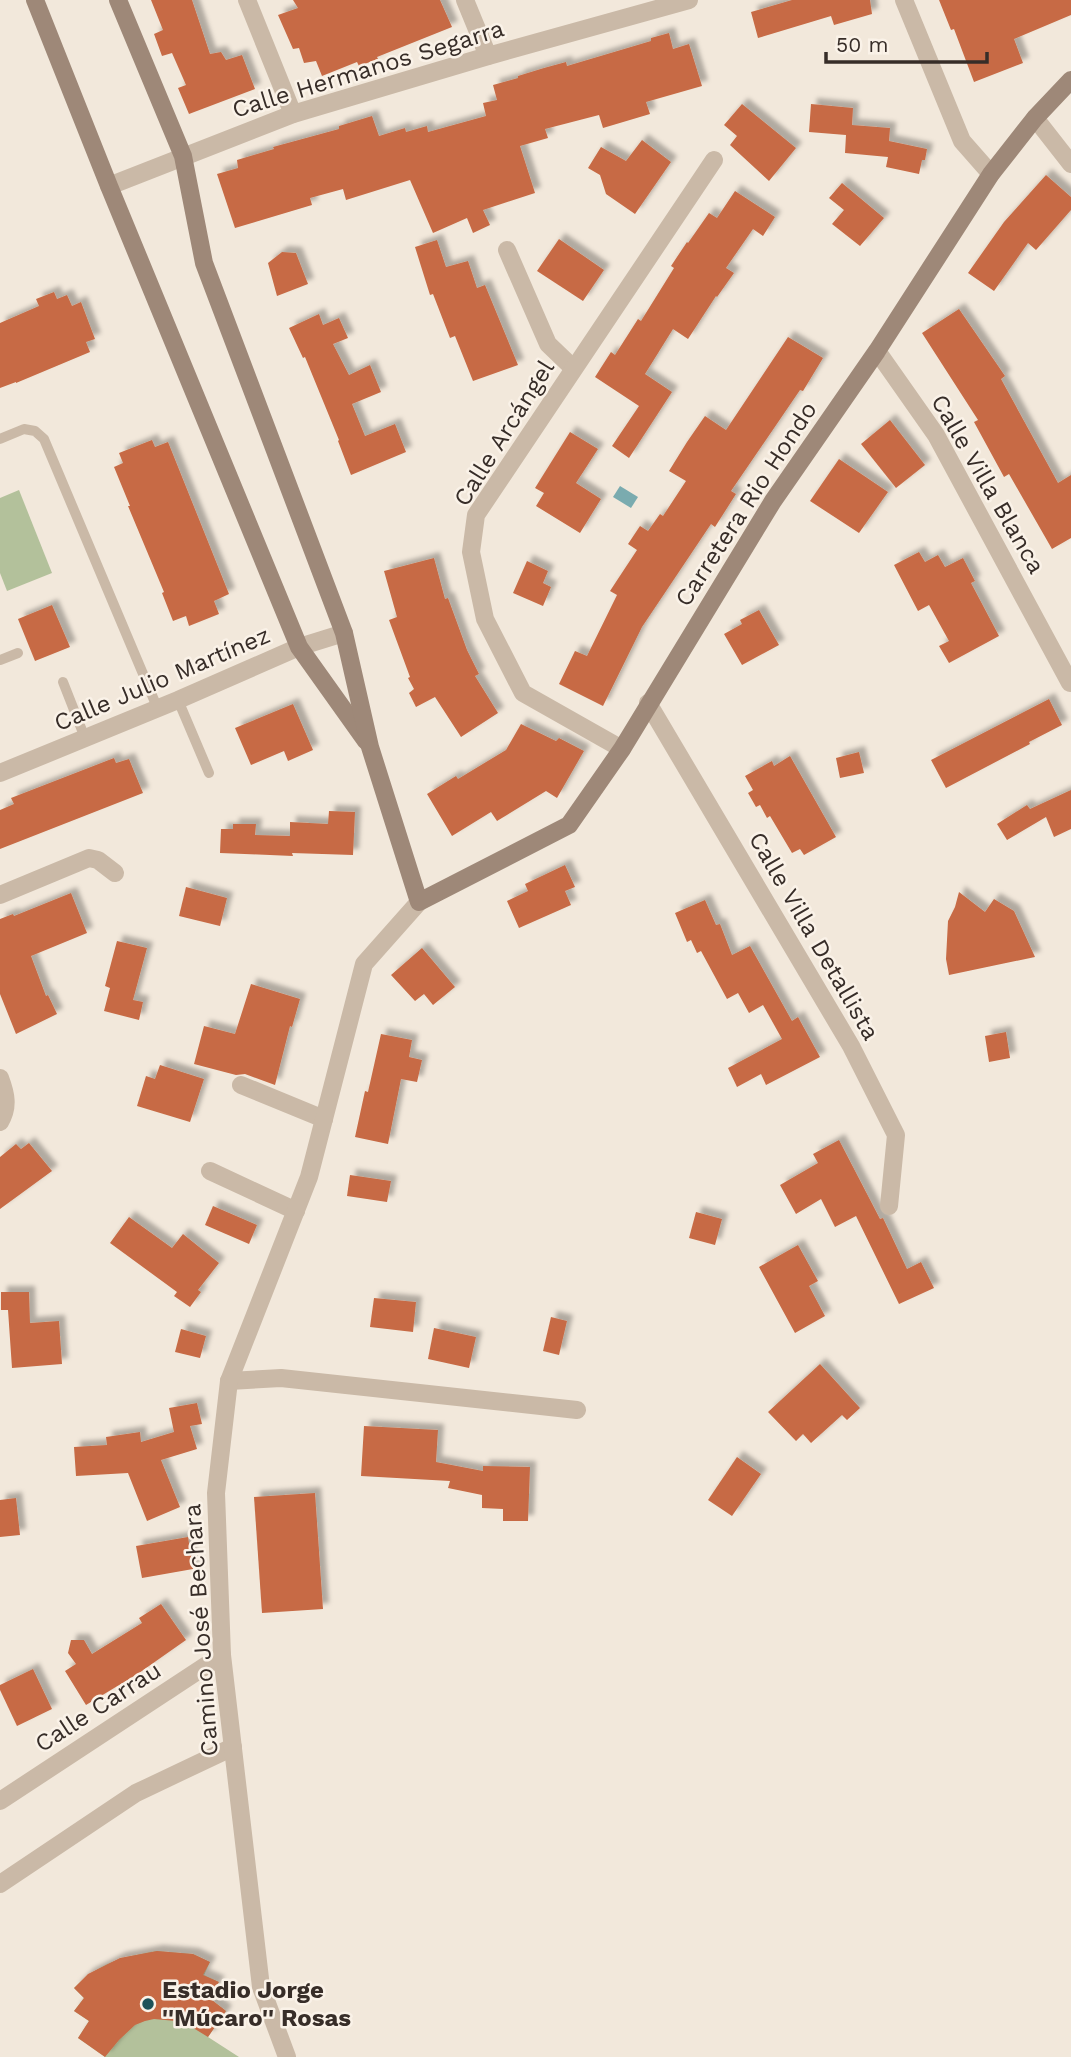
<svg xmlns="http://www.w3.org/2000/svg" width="1071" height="2057" font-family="'Work Sans',sans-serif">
	<defs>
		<filter id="shadow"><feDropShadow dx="6" dy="-6" stdDeviation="2" flood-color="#0004"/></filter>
	</defs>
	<rect width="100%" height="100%" fill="#f2e8db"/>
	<!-- green -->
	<g fill="#b3c19b">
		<path d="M19,490L52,573L7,591L0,573V498Z"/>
		<path d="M157,1951L193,1954L210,1962L204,1975L219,1982L208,1997L226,2011L208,2037L239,2057H105L78,2038L89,2021L74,2011L84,1998L74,1988C101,1962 121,1957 157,1951Z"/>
	</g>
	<!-- water -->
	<path fill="#7aabaf" d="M620,486L638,497L631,508L613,497Z"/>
	<!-- building -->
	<g fill="#c76a44" filter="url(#shadow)">
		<path d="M151,0H192L210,54L221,52L226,60L242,55L255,89L189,114L178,88L186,85L172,53L162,56L154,34L163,30Z"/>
		<path d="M293,0H440L452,27L377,57L378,59L359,66L357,62L322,76L316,61L304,63L299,48L293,49L278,15L298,8Z"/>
		<path d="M792,0H870L872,14L834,25L831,16L758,38L751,12Z"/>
		<path d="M939,0H1071V15L1014,39L1023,63L974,82L954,29L951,30Z"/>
		<path d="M669,33L673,49L689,44L702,86L646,102L650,114L603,128L599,115L545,129L548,138L520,146L535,193L483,210L490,225L473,233L467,218L433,233L410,180L346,200L343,189L310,198L312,205L235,228L217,174L238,168L237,160L274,149L273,147L339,129V126L372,116L379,136L405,128L406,132L427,126L428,132L486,116L483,103L497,100L493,85L518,78V76L544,68L566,62L567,66L651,41V38Z"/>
		<path d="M742,104L796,148L769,181L730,145L737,136L724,125Z"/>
		<path d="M811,104L853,108L852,125L890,128L889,141L927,149L925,160H922L919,174L886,167L888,157L845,153L846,135L809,132Z"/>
		<path d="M642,140L671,162L635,214L606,194L600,175L588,168L601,147L626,161Z"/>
		<path d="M1046,175L1071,197V210L1036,250L1028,243L994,291L968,273L1004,222Z"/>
		<path d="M842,183L884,218L860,246L832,224L844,210L829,198Z"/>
		<path d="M735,191L775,217L763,236L753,229L726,268L734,273L717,297L716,296L688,339L673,329L645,374L672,392L629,458L612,446L639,406L595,377L611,352L615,355L638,319L641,321L674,268L671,266L687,242L688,243L709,213L717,218Z"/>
		<path d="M559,239L604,270L583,301L537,271Z"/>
		<path d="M437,240L446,267L468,261L477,288L485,285L518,365L473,381L455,336L450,338L433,294L430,295L415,247Z"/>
		<path d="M282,252L296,253L308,284L277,296L268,263Z"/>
		<path d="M54,292L57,299L67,295L72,306L81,302L95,339L86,342L90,352L16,383V382L0,388V323L39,306L36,299Z"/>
		<path d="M959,309L1005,376L1001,379L1058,483L1071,475V538L1052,549L1009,474L1004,477L974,422L978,420L922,333Z"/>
		<path d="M319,314L323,325L339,318L348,338L333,344L349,375L370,365L381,392L352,404L365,436L395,424L406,452L351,475L338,441L339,440L305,357L303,358L289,328Z"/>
		<path d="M788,337L823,358L803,391L800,390L731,491L736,494L715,527L711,524L642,627L603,706L559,684L575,651L587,656L617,595L610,591L637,550L628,544L640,526L648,531L660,514L663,516L686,481L669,471L687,442L705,416L726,430Z"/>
		<path d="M890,420L925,465L896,488L861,444Z"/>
		<path d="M570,432L598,449L576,483L601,499L580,533L536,506L544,493L535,488Z"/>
		<path d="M152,440L155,447L168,442L229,594L214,601L219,614L189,626L186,616L173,621L162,593L164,592L128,506H130L114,467L123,463L119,453Z"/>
		<path d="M839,459L888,492L859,533L810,501Z"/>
		<path d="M919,552L925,562L938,555L945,567L963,558L975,581L971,583L999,636L949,663L939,646L949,641L929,605L918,611L894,565Z"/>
		<path d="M434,558L445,599L448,598L467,650L479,674L475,676L498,713L461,737L435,697L416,707L409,693L414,689L408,678L410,677L389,620L397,617L384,571Z"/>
		<path d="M527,561L548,571L543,583L551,587L543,606L513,593Z"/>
		<path d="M52,605L70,647L35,661L18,619Z"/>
		<path d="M759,610L779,645L742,665L724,634L742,624L740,620Z"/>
		<path d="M1049,699L1062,725L1029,742L1030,744L946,788L931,760Z"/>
		<path d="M293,704L313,750L288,761L284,751L251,765L235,728Z"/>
		<path d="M521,724L556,741L559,738L584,751L557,798L546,791L497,821L491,812L452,836L427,794L456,776L458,779L506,750Z"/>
		<path d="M859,752L864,773L840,778L836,758Z"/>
		<path d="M790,756L836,837L804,855L800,849L792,853L770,816L767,818L760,805L756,807L748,793L753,790L745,776L772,761L774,766Z"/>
		<path d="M114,758L116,763L129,759L143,793L0,849V810L14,804L11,798Z"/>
		<path d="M1071,790V829L1054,837L1046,817L1007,840L997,824L1027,805L1030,809Z"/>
		<path d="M329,811L355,812L353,855L292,853L293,856L220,853L221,829H233V824H256L255,835L290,836V822L328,824Z"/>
		<path d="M565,865L575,887L565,891L571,905L519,928L507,901L528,891L525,884Z"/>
		<path d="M186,887L227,898L220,926L179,916Z"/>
		<path d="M959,892L985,912L994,899L1014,911L1035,957L949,975L946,959L948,921L955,907Z"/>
		<path d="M71,893L87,933L31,956L46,996L48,995L57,1014L16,1034L0,994V919L13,914L14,916Z"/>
		<path d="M705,900L716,925L720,924L732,955L750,946L792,1021L798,1017L820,1057L766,1085L761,1074L737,1087L728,1068L782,1039L763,1005L749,1013L738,993L727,999L701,951L697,953L691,940L687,942L675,913Z"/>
		<path d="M117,941L147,948L133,1000L143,1002L139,1020L104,1011L110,988L105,986Z"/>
		<path d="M422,948L455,987L433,1005L424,994L415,1001L391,975Z"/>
		<path d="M251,984L300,999L292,1027L290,1026L275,1085L245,1074L236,1075L194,1064L204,1026L235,1034Z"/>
		<path d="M1006,1032L1010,1058L989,1062L985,1036Z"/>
		<path d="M381,1034L412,1040L409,1057L422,1060L417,1082L401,1079L388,1144L355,1137L365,1091L368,1092Z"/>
		<path d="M160,1065L204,1079L190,1122L137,1106L146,1076L155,1079Z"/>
		<path d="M839,1140L880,1219L883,1218L907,1269L921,1262L934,1288L899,1304L856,1216L835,1227L821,1199L796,1214L780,1185L818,1163L813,1154Z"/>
		<path d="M29,1143L52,1171L0,1209V1157L16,1144L21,1149Z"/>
		<path d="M350,1175L391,1181L387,1202L347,1196Z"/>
		<path d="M213,1206L257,1225L249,1244L205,1225Z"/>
		<path d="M696,1212L722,1219L715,1245L689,1238Z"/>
		<path d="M129,1217L172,1248L183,1234L219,1263L198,1290L201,1292L190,1307L174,1296L177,1292L110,1243Z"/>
		<path d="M798,1245L818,1281L809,1286L825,1316L795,1333L759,1267Z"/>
		<path d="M1,1292H29L30,1323L59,1321L62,1364L12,1368L8,1310H1Z"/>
		<path d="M374,1298L416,1302L413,1332L370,1327Z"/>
		<path d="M551,1317L567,1321L559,1355L543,1351Z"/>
		<path d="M434,1328L476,1337L469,1368L428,1359Z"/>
		<path d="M181,1329L206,1336L200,1358L175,1352Z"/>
		<path d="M820,1364L860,1408L847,1420L842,1415L811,1443L803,1434L796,1441L768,1412Z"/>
		<path d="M197,1403L202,1424L190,1426L197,1449L161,1460L180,1507L147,1521L128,1473L76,1476L74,1447L107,1445L106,1437L140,1432L141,1442L174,1432L169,1408Z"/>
		<path d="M364,1426L438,1430L436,1462L483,1471V1466L530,1467L528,1521H503V1509L482,1508V1495L448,1488L450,1481L361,1476Z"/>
		<path d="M737,1457L761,1474L732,1516L708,1500Z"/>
		<path d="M315,1493L323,1609L262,1613L254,1497Z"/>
		<path d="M16,1498L20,1535L0,1537V1500Z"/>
		<path d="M188,1537L193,1569L142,1578L136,1546Z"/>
		<path d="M161,1604L186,1640L139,1673L86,1705L65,1671L76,1664L68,1653L71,1640H84L92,1654L142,1623L139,1618Z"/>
		<path d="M33,1669L52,1709L17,1726L0,1690V1685Z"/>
		<path d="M157,1951L193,1954L210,1962L203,1975L219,1982L208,1997L226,2011L208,2037L190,2026L176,2021L154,2019L145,2021L135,2025L119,2040L105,2057L78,2038L89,2021L74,2011L84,1998L74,1988L88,1974L120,1958Z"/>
	</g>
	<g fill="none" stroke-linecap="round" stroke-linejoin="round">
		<!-- lane -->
		<g stroke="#cab9a7" stroke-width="10">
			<path d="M0,439L24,429L35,431L44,439L157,707"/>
			<path d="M0,660L18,653"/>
			<path d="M63,682L85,738"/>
			<path d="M178,700L209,773"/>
		</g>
		<!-- street -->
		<g stroke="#cab9a7" stroke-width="18">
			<path d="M247,0L293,114"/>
			<path d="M465,0L488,56"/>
			<path d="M904,0L962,141L991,174"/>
			<path d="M1035,118L1071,164"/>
			<path d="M109,186L293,114L488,56L689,0"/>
			<path d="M507,250L548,344L573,368"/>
			<path d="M877,351L936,435L1070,683"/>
			<path d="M648,703L851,1046L896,1135L889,1206"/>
			<path d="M622,749L523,693L485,619L471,552L476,515L714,160"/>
			<path d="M0,773L178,700L299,647L344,633"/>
			<path d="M0,895L89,858L98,860L115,873"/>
			<path d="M0,1078C6,1094 9,1107 0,1122"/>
			<path d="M241,1085L324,1119"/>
			<path d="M210,1171L296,1211"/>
			<path d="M229,1381L281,1378L577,1410"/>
			<path d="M0,1801L222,1655"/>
			<path d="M0,1884L136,1793L233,1747"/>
			<path d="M287,2057L261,1987L222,1655L216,1493L229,1381L309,1177L364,964L419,902"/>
		</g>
		<!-- secondary -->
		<g stroke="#9e8878" stroke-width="18">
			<path d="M35,0L109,186L299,647L366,741"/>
			<path d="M118,0L183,156L204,263L344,633L370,747L419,902L569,825L622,749L773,501L877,351L991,174L1035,118L1071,80"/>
		</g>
	</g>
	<!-- markers -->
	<circle fill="#1d5259" stroke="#faf2e8" stroke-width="2.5" cx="148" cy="2004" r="7"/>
	<g text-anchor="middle" stroke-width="5" stroke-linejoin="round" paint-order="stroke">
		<!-- street labels -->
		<g font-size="24" fill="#372d28" stroke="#faf2e8">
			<text transform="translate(368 69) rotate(-17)" y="8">Calle Hermanos Segarra</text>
			<text transform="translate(504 433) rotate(-58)" y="8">Calle Arcángel</text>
			<text transform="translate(988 484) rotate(60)" y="8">Calle Villa Blanca</text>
			<text transform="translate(746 504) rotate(-57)" y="8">Carretera Rio Hondo</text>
			<text transform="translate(162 679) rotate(-23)" y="8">Calle Julio Martínez</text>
			<text transform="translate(814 936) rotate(60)" y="8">Calle Villa Detallista</text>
			<text transform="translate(201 1630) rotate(-94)" y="8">Camino José Bechara</text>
			<text transform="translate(98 1707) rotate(-33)" y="8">Calle Carrau</text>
		</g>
		<!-- poi labels -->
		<g font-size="24" font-weight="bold" fill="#372d28" stroke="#faf2e8" text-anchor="start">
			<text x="162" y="1998">Estadio Jorge<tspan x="162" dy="28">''Múcaro'' Rosas</tspan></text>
		</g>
	</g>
	<!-- scale -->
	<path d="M826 52v10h161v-10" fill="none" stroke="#372d28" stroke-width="3.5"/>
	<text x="836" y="52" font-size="21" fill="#372d28" stroke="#faf2e8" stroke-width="5" paint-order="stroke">50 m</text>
</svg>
